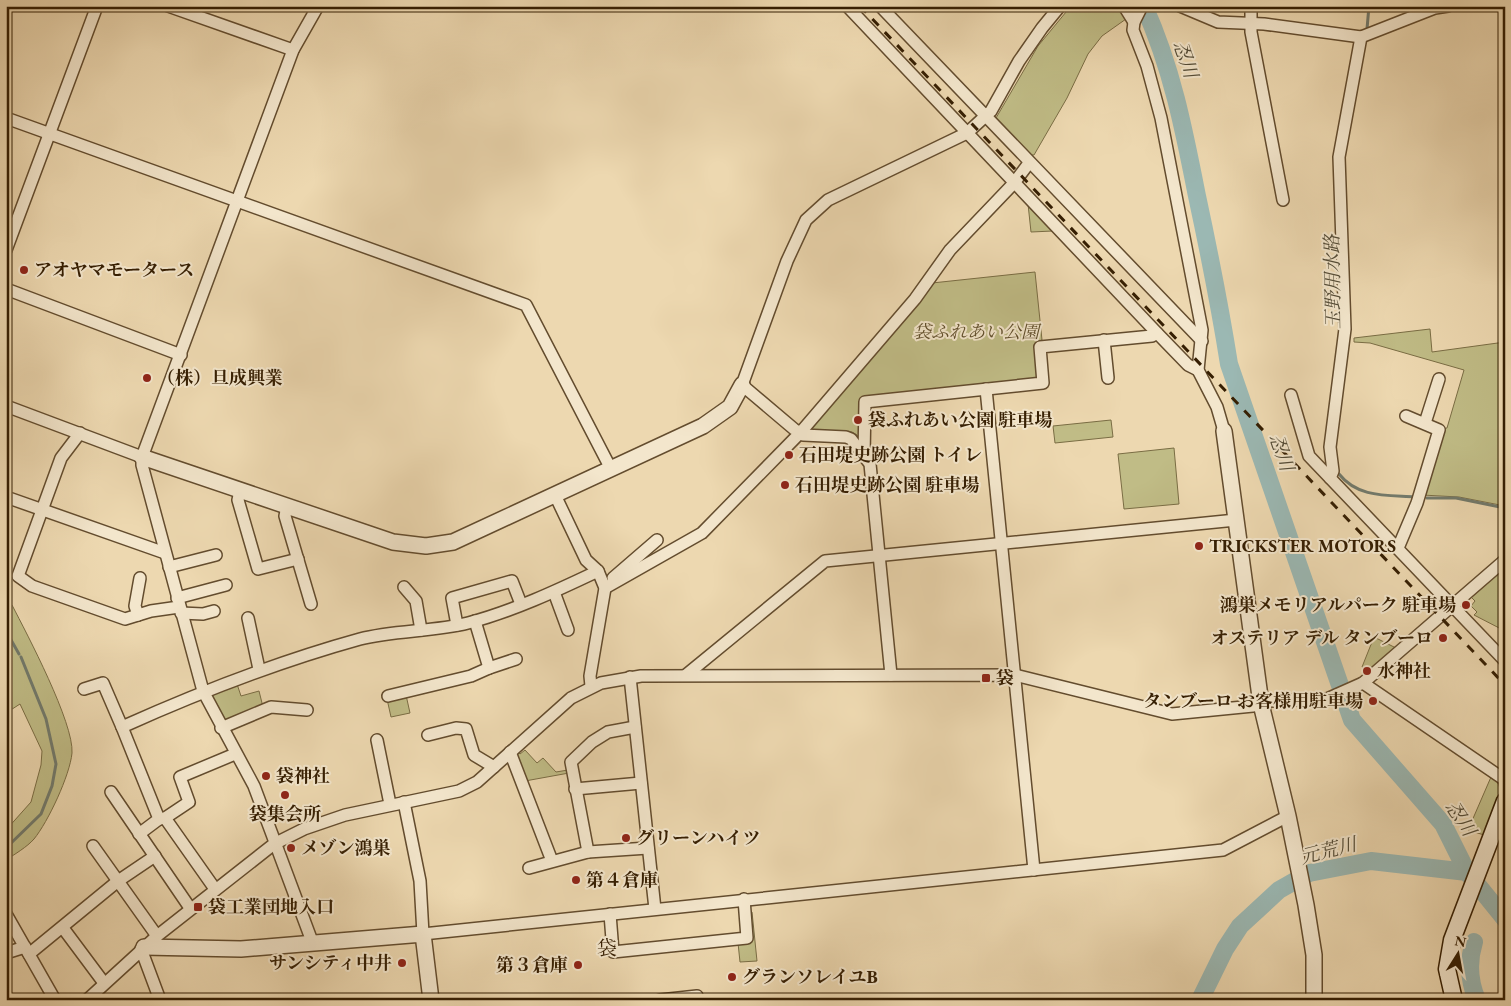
<svg xmlns="http://www.w3.org/2000/svg" width="1511" height="1006" font-family="'EB Garamond','Noto Serif JP',serif">
	<rect width="100%" height="100%" fill="#edd8b0"/>
	<filter id="stains"><feTurbulence type="fractalNoise" baseFrequency=".004" numOctaves="4"/><feColorMatrix values="0 0 0 0 .2 0 0 0 0 .09 0 0 0 0 .02 0 0 0 .5 -.17"/></filter>
	<radialGradient id="worn" r=".72"><stop offset=".6" stop-color="#630" stop-opacity="0"/><stop offset="1" stop-color="#630" stop-opacity=".3"/></radialGradient>
	<!-- green -->
	<g fill="#c0bc86" stroke="#7a6d44">
		<path d="M1071,6H1120L1126,19L1102,36L1088,54L1067,98L1034,155H1031L996,118L1038,46Z"/>
		<path d="M1028,204L1053,231L1031,232Z"/>
		<path d="M1035,272L1042,340L1036,342L1041,377L1038,381L860,398L864,440L861,443L857,435L852,432L805,430L932,283Z"/>
		<path d="M1430,329L1432,352L1505,342V506L1459,497L1422,495L1442,429L1447,428L1464,370L1370,343L1354,342V338Z"/>
		<path d="M1111,420L1113,437L1055,443L1053,426Z"/>
		<path d="M1174,448L1179,504L1124,509L1118,454Z"/>
		<path d="M1505,566V631L1474,615L1477,612L1471,606L1475,601L1470,596Z"/>
		<path d="M6,599L10,606L12,605C27,634 74,723 72,753C70,775 48,822 34,839C27,847 15,854 6,860V830L31,802L41,765L42,751L20,704L6,713Z"/>
		<path d="M1374,637L1396,648L1369,670L1362,667Z"/>
		<path d="M237,684L241,696L259,691L263,707L222,723L209,695Z"/>
		<path d="M406,695L410,713L391,717L387,699Z"/>
		<path d="M525,750L537,763L543,758L556,772L568,770L569,773L525,781L516,757L518,751L520,754Z"/>
		<path d="M1491,777L1497,781L1502,793L1484,835L1468,830Z"/>
		<path d="M749,912H752L757,961L740,962L738,943L752,941Z"/>
	</g>
	<g fill="none" stroke-linecap="round" stroke-linejoin="round">
		<!-- stream -->
		<g stroke="#727a6c" stroke-width="3">
			<path d="M1367,29L1369,6"/>
			<path d="M1339,474C1358,498 1387,495 1415,497"/>
			<path d="M1427,498H1456L1505,508"/>
			<path d="M6,631L19,654"/>
			<path d="M6,848L41,814L52,786L56,764L46,719L21,657"/>
		</g>
		<!-- river -->
		<g stroke="#9bb8b3" stroke-width="18">
			<path d="M1144,6C1172,68 1184,130 1197,196C1209,252 1220,307 1229,364L1352,720L1443,824L1467,872L1505,919"/>
			<path d="M1474,942C1468,961 1469,981 1477,1000"/>
			<path d="M1200,1000L1225,949L1240,926L1279,890L1309,873L1371,861L1467,872"/>
		</g>
		<defs>
			<g id="minor">
				<path d="M168,6L293,50"/>
				<path d="M847,6L1157,333L1188,365L1198,370"/>
				<path d="M880,6L1202,341"/>
				<path d="M1124,6L1134,22"/>
				<path d="M1142,6L1134,22L1133,30L1147,66L1161,118L1202,330L1198,370L1217,407L1224,431"/>
				<path d="M1180,6L1218,22L1264,24L1361,37L1435,8L1448,6"/>
				<path d="M1251,6V32L1283,200"/>
				<path d="M6,118L526,305L611,469"/>
				<path d="M6,250L97,6"/>
				<path d="M6,289L181,355"/>
				<path d="M1104,340L1108,378"/>
				<path d="M986,389L1034,870"/>
				<path d="M1291,395L1309,456L1505,661"/>
				<path d="M6,406L142,457"/>
				<path d="M1425,423L1439,379"/>
				<path d="M80,433L61,458L18,576L32,586L125,619L151,611L179,607"/>
				<path d="M864,456L865,402L1043,383L1040,347L1152,336L1157,333"/>
				<path d="M1330,478L1333,471L1330,447L1345,329L1339,157L1361,37"/>
				<path d="M240,491L238,500L258,569L298,559"/>
				<path d="M555,495L586,560L598,571L605,588L590,676L591,686"/>
				<path d="M6,497L165,553"/>
				<path d="M287,506L285,516L311,604"/>
				<path d="M1398,548L1417,503L1439,430L1406,416"/>
				<path d="M169,567L216,555"/>
				<path d="M613,578L657,540"/>
				<path d="M404,587L416,601L421,630"/>
				<path d="M605,588L702,533L800,433L915,299L950,250L1014,183L1029,163"/>
				<path d="M554,592L568,630"/>
				<path d="M177,598L226,585"/>
				<path d="M181,613L203,614L214,611"/>
				<path d="M138,615L135,606L140,578"/>
				<path d="M248,618L259,669"/>
				<path d="M457,625L452,598L512,581L521,604"/>
				<path d="M489,668L516,659"/>
				<path d="M686,675L825,561L1236,520"/>
				<path d="M891,675L870,464L851,439L846,437L803,435L794,429L742,385L787,261L806,220L828,200L967,133L991,111L1019,61L1042,28L1060,6"/>
				<path d="M630,677L655,909"/>
				<path d="M1363,683L1505,780"/>
				<path d="M84,689L103,683L122,727"/>
				<path d="M388,696L471,676L489,668L475,621"/>
				<path d="M221,728L271,707L307,710"/>
				<path d="M428,735L456,728L466,729L474,755L494,767"/>
				<path d="M377,740L390,804"/>
				<path d="M510,752L552,861"/>
				<path d="M575,789L641,783"/>
				<path d="M111,792L190,908"/>
				<path d="M404,802L420,881L423,934L1223,850L1288,816"/>
				<path d="M165,818L215,889"/>
				<path d="M159,819L165,818L189,802L180,777L235,754"/>
				<path d="M139,834L159,819L122,727C200,692 277,662 360,639C395,630 433,632 468,623C513,611 556,591 598,571"/>
				<path d="M93,846L157,936"/>
				<path d="M588,852L571,762L592,742L608,732L635,727"/>
				<path d="M529,868L588,852L648,848"/>
				<path d="M6,914L55,1000"/>
				<path d="M610,914L613,952L747,938L744,899"/>
				<path d="M63,928L104,983"/>
				<path d="M313,944L254,786L203,691L142,465V457L293,50L318,6"/>
				<path d="M141,949L160,1000"/>
				<path d="M6,953L25,947"/>
				<path d="M29,954L118,881L155,856"/>
				<path d="M87,1000L157,936L274,844L304,829L345,815L459,791L477,782L571,698L601,683L641,676L1015,675L1172,714L1253,706L1269,701L1327,699L1363,683L1505,560"/>
				<path d="M660,1000L697,996L698,1000"/>
			</g>
			<g id="tertiary">
				<path d="M1224,431L1261,704L1288,816L1306,905L1314,955V1000"/>
				<path d="M142,457L393,542L426,546L453,542L703,426L730,407L742,385"/>
				<path d="M144,947L241,949L423,934L431,1000"/>
			</g>
			<path id="secondary" d="M1454,1000L1447,969L1452,940L1505,801"/>
		</defs>
		<!-- minor casing -->
		<use href="#minor" stroke="#634c2e" stroke-width="14"/>
		<!-- tertiary casing -->
		<use href="#tertiary" stroke="#634c2e" stroke-width="18"/>
		<!-- secondary casing -->
		<use href="#secondary" stroke="#351e02" stroke-width="19"/>
		<!-- minor -->
		<use href="#minor" stroke="#f3e6cc" stroke-width="11"/>
		<!-- tertiary -->
		<use href="#tertiary" stroke="#f3e6cc" stroke-width="15"/>
		<!-- secondary -->
		<use href="#secondary" stroke="#f3e6cc" stroke-width="16"/>
		<!-- rail -->
		<path stroke="#351e02" stroke-width="3" stroke-dasharray="9 9" stroke-linecap="butt" d="M860,6L1505,685"/>
	</g>
	<!-- markers -->
	<g fill="#8f2418" stroke="#f3e6cc" stroke-width="2">
		<circle cx="24" cy="270" r="5"/>
		<circle cx="147" cy="378" r="5"/>
		<circle cx="858" cy="420" r="5"/>
		<circle cx="789" cy="455" r="5"/>
		<circle cx="785" cy="485" r="5"/>
		<circle cx="1199" cy="546" r="5"/>
		<circle cx="1466" cy="605" r="5"/>
		<circle cx="1443" cy="638" r="5"/>
		<circle cx="1367" cy="671" r="5"/>
		<rect x="981" y="673" width="10" height="10" rx="2.5"/>
		<circle cx="1373" cy="701" r="5"/>
		<circle cx="266" cy="776" r="5"/>
		<circle cx="285" cy="795" r="5"/>
		<circle cx="626" cy="838" r="5"/>
		<circle cx="291" cy="848" r="5"/>
		<circle cx="576" cy="880" r="5"/>
		<rect x="193" y="902" width="10" height="10" rx="2.5"/>
		<circle cx="402" cy="963" r="5"/>
		<circle cx="578" cy="965" r="5"/>
		<circle cx="732" cy="977" r="5"/>
	</g>
	<g text-anchor="middle" stroke-width="4" stroke-linejoin="round" paint-order="stroke">
		<!-- poi labels -->
		<g font-size="18" font-weight="bold" fill="#351e02" stroke="#f3e6cc" text-anchor="start">
			<text x="34" y="276">アオヤマモータース</text>
			<text x="157" y="384">（株）旦成興業</text>
			<text x="868" y="426">袋ふれあい公園 駐車場</text>
			<text x="799" y="461">石田堤史跡公園 トイレ</text>
			<text x="795" y="491">石田堤史跡公園 駐車場</text>
			<text x="1209" y="552">TRICKSTER MOTORS</text>
			<text x="1456" y="611" text-anchor="end">鴻巣メモリアルパーク 駐車場</text>
			<text x="1433" y="644" text-anchor="end">オステリア デル タンブーロ</text>
			<text x="1377" y="677">水神社</text>
			<text x="996" y="684">袋</text>
			<text x="1363" y="707" text-anchor="end">タンブーロ お客様用駐車場</text>
			<text x="276" y="782">袋神社</text>
			<text x="285" y="820" text-anchor="middle">袋集会所</text>
			<text x="636" y="844">グリーンハイツ</text>
			<text x="301" y="854">メゾン鴻巣</text>
			<text x="586" y="886">第４倉庫</text>
			<text x="208" y="913">袋工業団地入口</text>
			<text x="392" y="969" text-anchor="end">サンシティ中井</text>
			<text x="568" y="971" text-anchor="end">第３倉庫</text>
			<text x="742" y="983">グランソレイユB</text>
		</g>
		<!-- park labels -->
		<g font-size="18" font-style="italic" fill="#5f4d2a" stroke="#f3e6cc">
			<text x="976" y="338">袋ふれあい公園</text>
		</g>
		<!-- water labels -->
		<g font-size="19" font-style="italic" fill="#544c37" stroke="#f3e6cc">
			<text transform="translate(1186 59) rotate(71)" y="7">忍川</text>
			<text transform="translate(1332 282) rotate(-91)" y="7">玉野用水路</text>
			<text transform="translate(1282 452) rotate(71)" y="7">忍川</text>
			<text transform="translate(1461 818) rotate(57)" y="7">忍川</text>
			<text transform="translate(1328 850) rotate(-14)" y="7">元荒川</text>
		</g>
		<!-- quarter labels -->
		<g font-size="20" fill="#351e02" stroke="#f3e6cc">
			<text x="607" y="955">袋</text>
		</g>
	</g>
	<!-- margin -->
	<rect width="1511" height="1006" fill="none" stroke="#edd8b0" stroke-width="25"/>
	<rect x="8" y="8" width="1496" height="991" fill="none" stroke="#351e02" stroke-width="2.5"/>
	<rect x="12" y="12" width="1486" height="981" fill="none" stroke="#351e02"/>
	<!-- north arrow -->
	<g transform="translate(1458 954) rotate(11)" stroke="#f3e6cc" stroke-width="4" paint-order="stroke">
	<path d="M0-4L9 19L0 12L-9 19Z" fill="#351e02"/>
	<text y="-8" font-size="14" font-weight="bold" text-anchor="middle" fill="#351e02">N</text>
	</g>
	<rect width="100%" height="100%" filter="url(#stains)"/>
	<rect width="100%" height="100%" fill="url(#worn)"/>
</svg>
